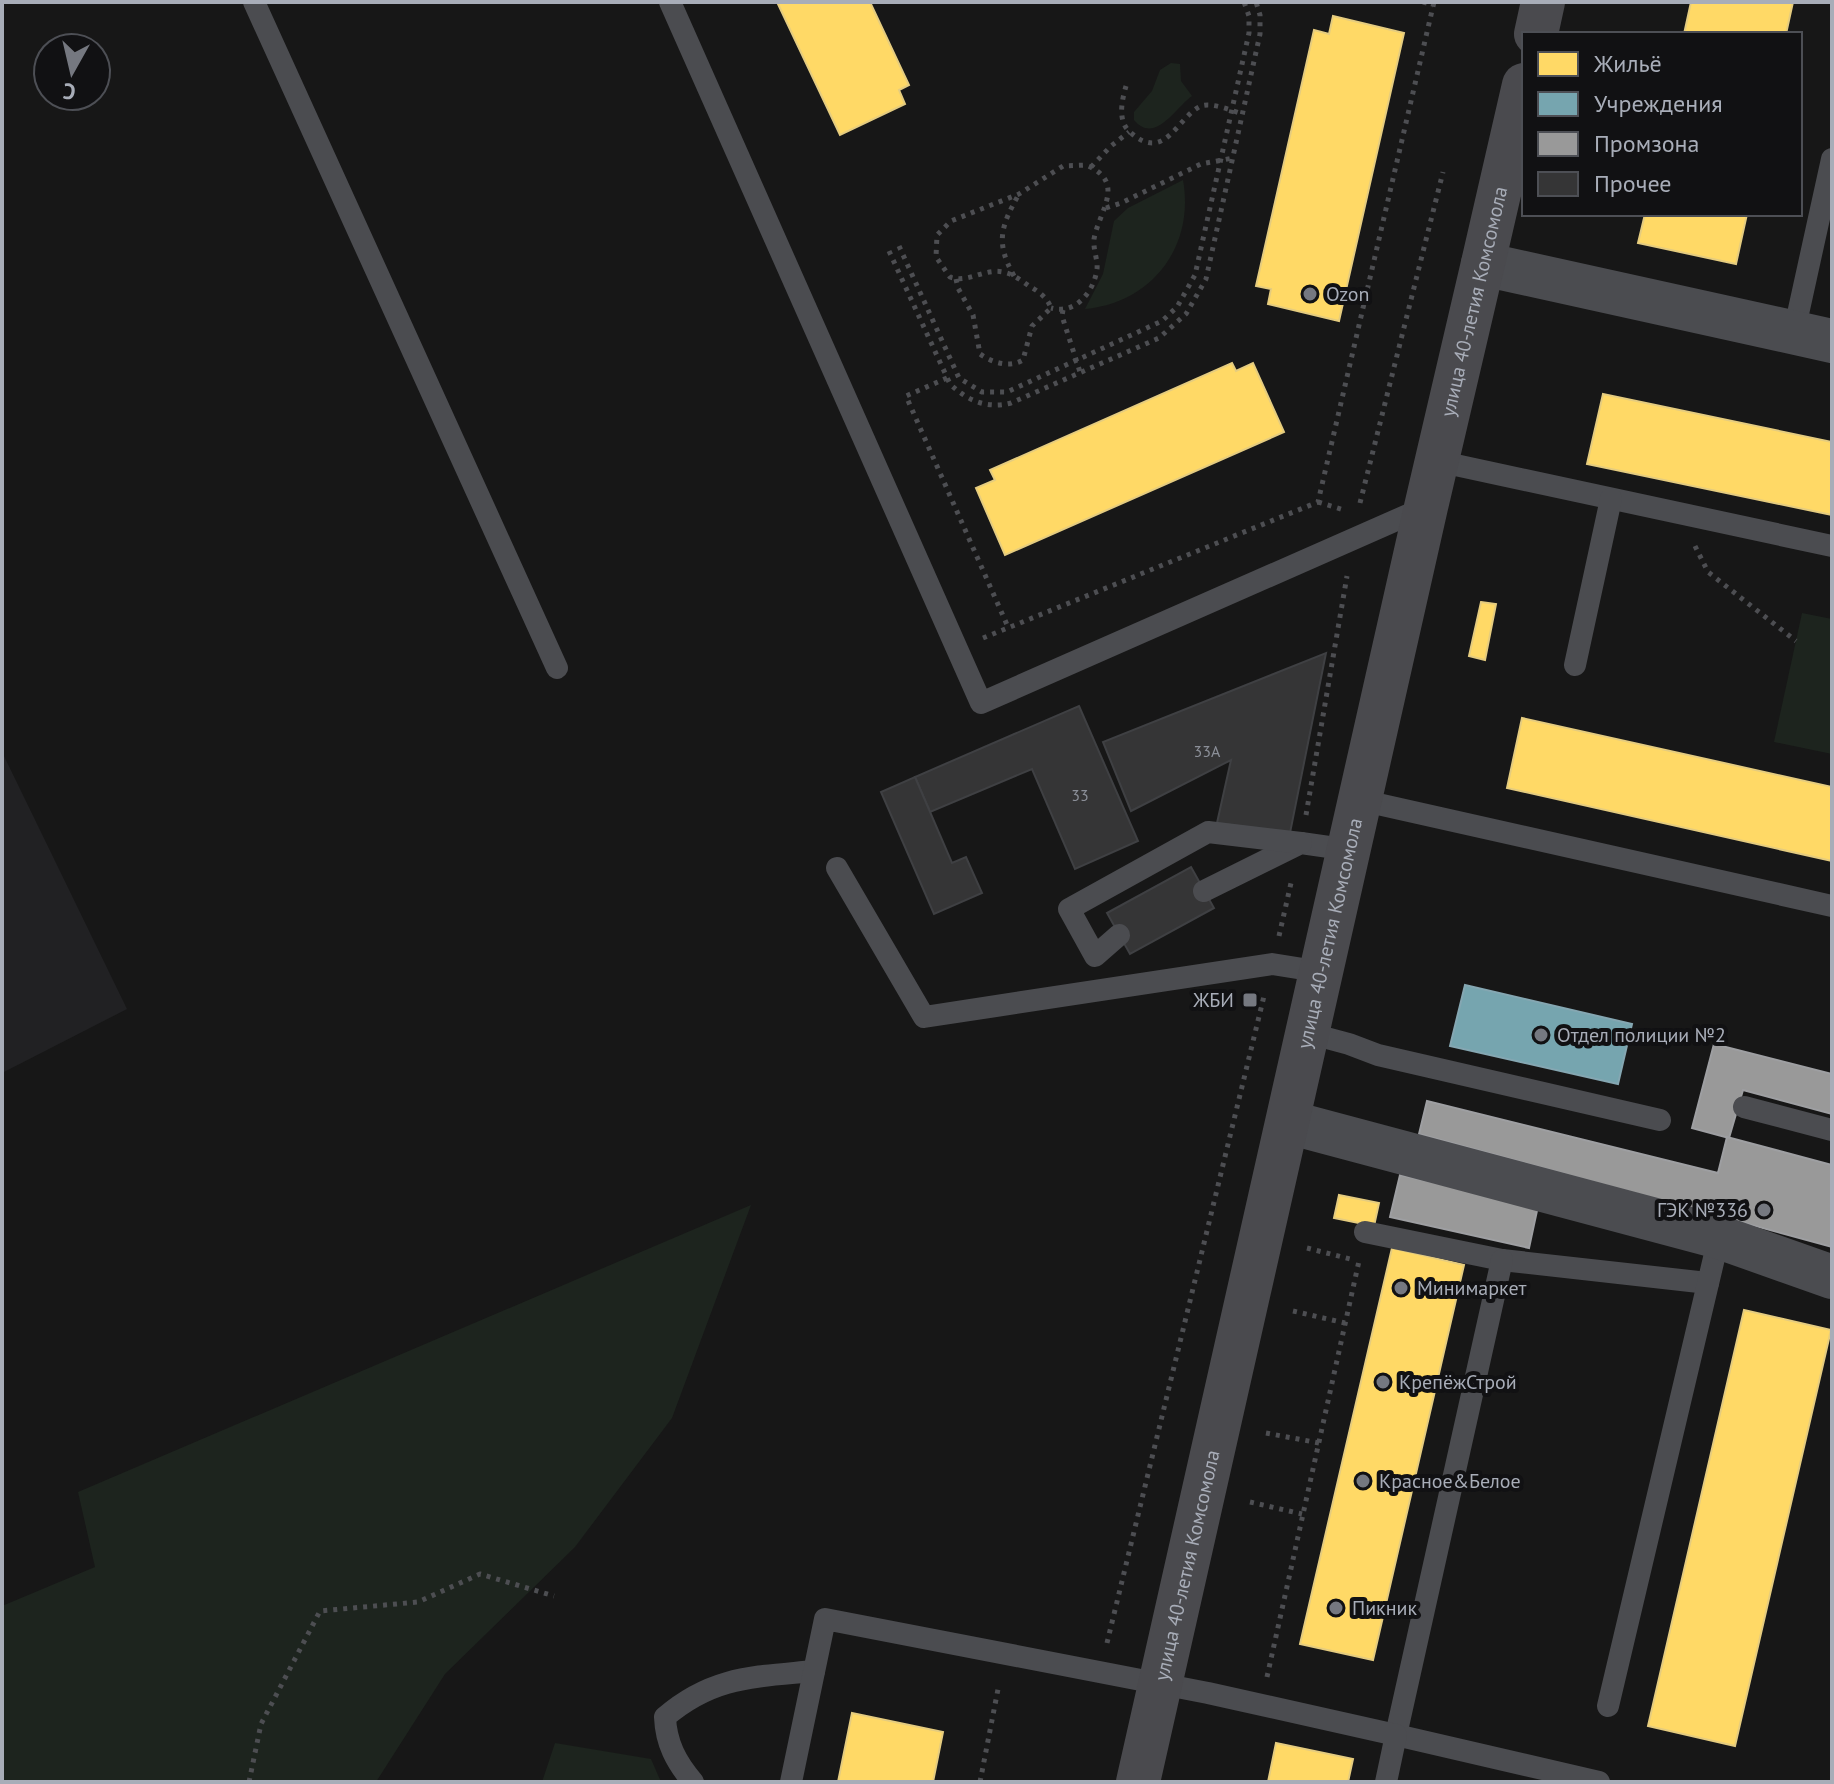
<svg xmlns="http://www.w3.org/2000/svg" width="1834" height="1784" font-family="'PT Sans',sans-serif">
	<rect width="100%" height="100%" fill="#171717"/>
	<!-- built -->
	<path fill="#212123" d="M2,752L127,1009L2,1073Z"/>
	<!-- green -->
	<g fill="#1d241e">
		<path d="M1171,63L1180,64L1181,81L1192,96C1175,108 1155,145 1134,120V112L1152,91L1160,70Z"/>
		<path d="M1183,180C1195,246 1152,303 1085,309L1103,274L1114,221L1128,208Z"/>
		<path d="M1802,613L1832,619V754L1774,742Z"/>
		<path d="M751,1205L672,1418L575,1547L445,1674L376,1782H2V1606L95,1567L78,1492Z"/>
		<path d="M555,1743L651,1759L661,1782H542Z"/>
	</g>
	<!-- homes -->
	<g fill="#ffd966" stroke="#e5cc7f" stroke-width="2">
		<path d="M777,2H870L909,85L899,90L905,104L840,135Z"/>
		<path d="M1691,2H1793L1786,34H1684Z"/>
		<path d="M1333,16L1404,33L1339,321L1268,304L1271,289L1256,286L1314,30L1329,34Z"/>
		<path d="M1645,214H1747L1736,264L1638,243Z"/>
		<path d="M1232,363L1236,371L1253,363L1284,432L1005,555L976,488L995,480L990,470Z"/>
		<path d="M1603,394L1832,442V515L1587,464Z"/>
		<path d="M1481,602L1496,604L1485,660L1469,656Z"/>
		<path d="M1522,718L1832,787V861L1507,788Z"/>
		<path d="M1339,1195L1379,1203L1374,1226L1334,1218Z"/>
		<path d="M1392,1248L1464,1265L1373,1660L1300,1644Z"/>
		<path d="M1744,1310L1831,1330L1735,1746L1648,1726Z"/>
		<path d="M852,1713L943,1732L933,1782H838Z"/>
		<path d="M1276,1743L1353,1759L1348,1782H1268Z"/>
	</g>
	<!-- public -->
	<path fill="#76a5af" stroke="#85a7b2" stroke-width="2" d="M1465,985L1632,1024L1618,1084L1450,1046Z"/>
	<!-- industry -->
	<g fill="#999" stroke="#9e9fa2" stroke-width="2">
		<path d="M1714,1044L1832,1074V1114L1743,1090L1729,1138L1692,1128Z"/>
		<path d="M1427,1101L1718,1173L1727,1137L1832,1165V1247L1419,1134Z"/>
		<path d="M1400,1175L1538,1206L1529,1248L1390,1217Z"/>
	</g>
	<!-- building -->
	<g fill="#353536" stroke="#3f4043" stroke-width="2">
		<path d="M1326,653L1290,833L1217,823L1231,760L1131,811L1103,742Z"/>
		<path d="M1079,706L1138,841L1075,869L1032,769L930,812L915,777Z"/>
		<path d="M915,777L952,863L966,857L982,893L934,914L881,792Z"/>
		<path d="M1191,867L1214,908L1130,954L1107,913Z"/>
	</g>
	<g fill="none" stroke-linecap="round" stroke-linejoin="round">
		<!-- path -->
		<g stroke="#4d4e52" stroke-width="5" stroke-dasharray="4 6" stroke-linecap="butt">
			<path d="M1423,2L1433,5"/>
			<path d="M1126,86C1122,100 1117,121 1130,132C1165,164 1177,117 1201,106C1212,102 1232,111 1243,114"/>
			<path d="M1091,167L1111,146L1129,132"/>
			<path d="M1106,208L1121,203L1201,164L1233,158"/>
			<path d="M899,246L959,378L982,392H1007L1162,321L1177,307L1195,275L1249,33V16L1244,2"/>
			<path d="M889,251L950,384C968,401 987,409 1011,403L1159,338L1186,314L1206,279L1260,34V15L1256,2"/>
			<path d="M1014,276C995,242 1001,226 1019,194"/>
			<path d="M956,279L958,288L973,315L980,354C993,363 1009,368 1023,360L1032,326L1051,308C1047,297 1038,291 1029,286C1022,281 1014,275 1007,273C986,266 969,284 950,277L936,257L937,235L951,221L1019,194L1063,166L1086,165C1127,182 1099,211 1094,239C1093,250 1098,260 1097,269C1094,292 1075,315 1051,308"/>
			<path d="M1063,310L1062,316L1080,372"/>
			<path d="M947,378L906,396L1008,627"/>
			<path d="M1318,502L1344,510"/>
			<path d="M1360,503L1443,172"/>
			<path d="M1695,546L1708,572L1796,641"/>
			<path d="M983,638L1318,502L1434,2"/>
			<path d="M1306,815L1347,576"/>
			<path d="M1279,936L1291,883"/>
			<path d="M1307,1248L1350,1259"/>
			<path d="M1293,1311L1345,1323"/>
			<path d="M1266,1433L1319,1443"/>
			<path d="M1250,1502L1302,1514"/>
			<path d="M1107,1643L1264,996"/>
			<path d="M1267,1677L1359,1261"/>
			<path d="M249,1782L261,1724L320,1611L418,1602L480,1574L554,1596"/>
			<path d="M980,1782L999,1684"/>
		</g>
		<!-- service -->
		<g stroke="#4b4c50" stroke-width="22">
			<path d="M254,2L557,668"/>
			<path d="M670,2L981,703L1426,507"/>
			<path d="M1794,332L1832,159"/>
			<path d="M1437,461L1832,546"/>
			<path d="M1575,665L1611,499"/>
			<path d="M1360,800L1832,906"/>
			<path d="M837,868L924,1017L1272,964L1322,972"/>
			<path d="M1204,891L1301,843L1350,850"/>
			<path d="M1119,935L1095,956L1069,909L1208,832L1301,843"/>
			<path d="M1308,1033L1349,1044L1378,1055L1660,1120"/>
			<path d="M1744,1107L1832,1130"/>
			<path d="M1365,1232L1502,1260L1708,1283"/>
			<path d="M1502,1260L1396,1735L1599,1782"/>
			<path d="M1608,1706L1719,1237"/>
			<path d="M693,1782C676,1762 666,1743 665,1717C713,1676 754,1677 814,1671"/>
			<path d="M791,1782L825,1619L1208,1693L1396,1735L1386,1782"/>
		</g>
		<!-- minor -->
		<g stroke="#4b4c50" stroke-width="44">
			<path d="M1483,264L1832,341"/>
			<path d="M1288,1122L1719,1237L1832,1277"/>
		</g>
		<!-- secondary -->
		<g stroke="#4a4a4e" stroke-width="44">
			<path d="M1536,34L1543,2"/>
			<path id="s1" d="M1138,1782L1426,507C1459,366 1492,226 1524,85"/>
		</g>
	</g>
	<!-- markers -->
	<g fill="#757880" stroke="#111113" stroke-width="3">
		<circle cx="1310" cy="294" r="8"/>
		<rect x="1242" y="992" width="16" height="16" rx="4"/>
		<circle cx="1541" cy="1035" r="8"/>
		<circle cx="1764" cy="1210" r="8"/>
		<circle cx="1401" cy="1288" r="8"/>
		<circle cx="1383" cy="1382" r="8"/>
		<circle cx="1363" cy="1481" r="8"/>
		<circle cx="1336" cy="1608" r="8"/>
	</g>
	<g text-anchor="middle" stroke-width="8" stroke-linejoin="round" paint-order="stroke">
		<!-- number labels -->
		<g font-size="16" fill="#8b8f98">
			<text x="1207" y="757">33А</text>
			<text x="1080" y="801">33</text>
		</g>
		<!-- poi labels -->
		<g font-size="20" fill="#a8adb8" stroke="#111113" text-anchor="start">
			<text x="1326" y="301">Ozon</text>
			<text x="1234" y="1007" text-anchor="end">ЖБИ</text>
			<text x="1557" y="1042">Отдел полиции №2</text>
			<text x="1748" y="1217" text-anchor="end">ГЭК №336</text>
			<text x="1417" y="1295">Минимаркет</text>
			<text x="1399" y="1389">КрепёжСтрой</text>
			<text x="1379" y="1488">Красное&amp;Белое</text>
			<text x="1352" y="1615">Пикник</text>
		</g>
		<!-- street labels -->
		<g font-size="20" fill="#a8adb8" stroke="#111113">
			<text dy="7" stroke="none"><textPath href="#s1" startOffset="1518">улица 40-летия Комсомола</textPath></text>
			<text dy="7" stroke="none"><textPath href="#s1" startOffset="870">улица 40-летия Комсомола</textPath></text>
			<text dy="7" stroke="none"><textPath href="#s1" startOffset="222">улица 40-летия Комсомола</textPath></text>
		</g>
	</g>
	<!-- border -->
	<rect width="1834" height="1784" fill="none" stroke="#a8adb8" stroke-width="8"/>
	<!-- legend -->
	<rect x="1522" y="32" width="280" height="184" fill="#111113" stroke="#4d4f55" stroke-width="2"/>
	<rect x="1538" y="52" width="40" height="24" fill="#ffd966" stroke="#4d4f55" stroke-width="2"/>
	<text x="1594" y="72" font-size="24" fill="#a8adb8">Жильё</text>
	<rect x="1538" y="92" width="40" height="24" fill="#76a5af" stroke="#4d4f55" stroke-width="2"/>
	<text x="1594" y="112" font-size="24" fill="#a8adb8">Учреждения</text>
	<rect x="1538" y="132" width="40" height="24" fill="#999999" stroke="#4d4f55" stroke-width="2"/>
	<text x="1594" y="152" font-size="24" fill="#a8adb8">Промзона</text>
	<rect x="1538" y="172" width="40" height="24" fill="#353536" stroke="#4d4f55" stroke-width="2"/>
	<text x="1594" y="192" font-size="24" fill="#a8adb8">Прочее</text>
	<!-- north arrow -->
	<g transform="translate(72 72) rotate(188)"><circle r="38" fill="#111113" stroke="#4d4f55" stroke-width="2"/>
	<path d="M0-6L14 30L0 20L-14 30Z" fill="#757880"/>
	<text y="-12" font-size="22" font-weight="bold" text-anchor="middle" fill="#a8adb8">С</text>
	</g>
</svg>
